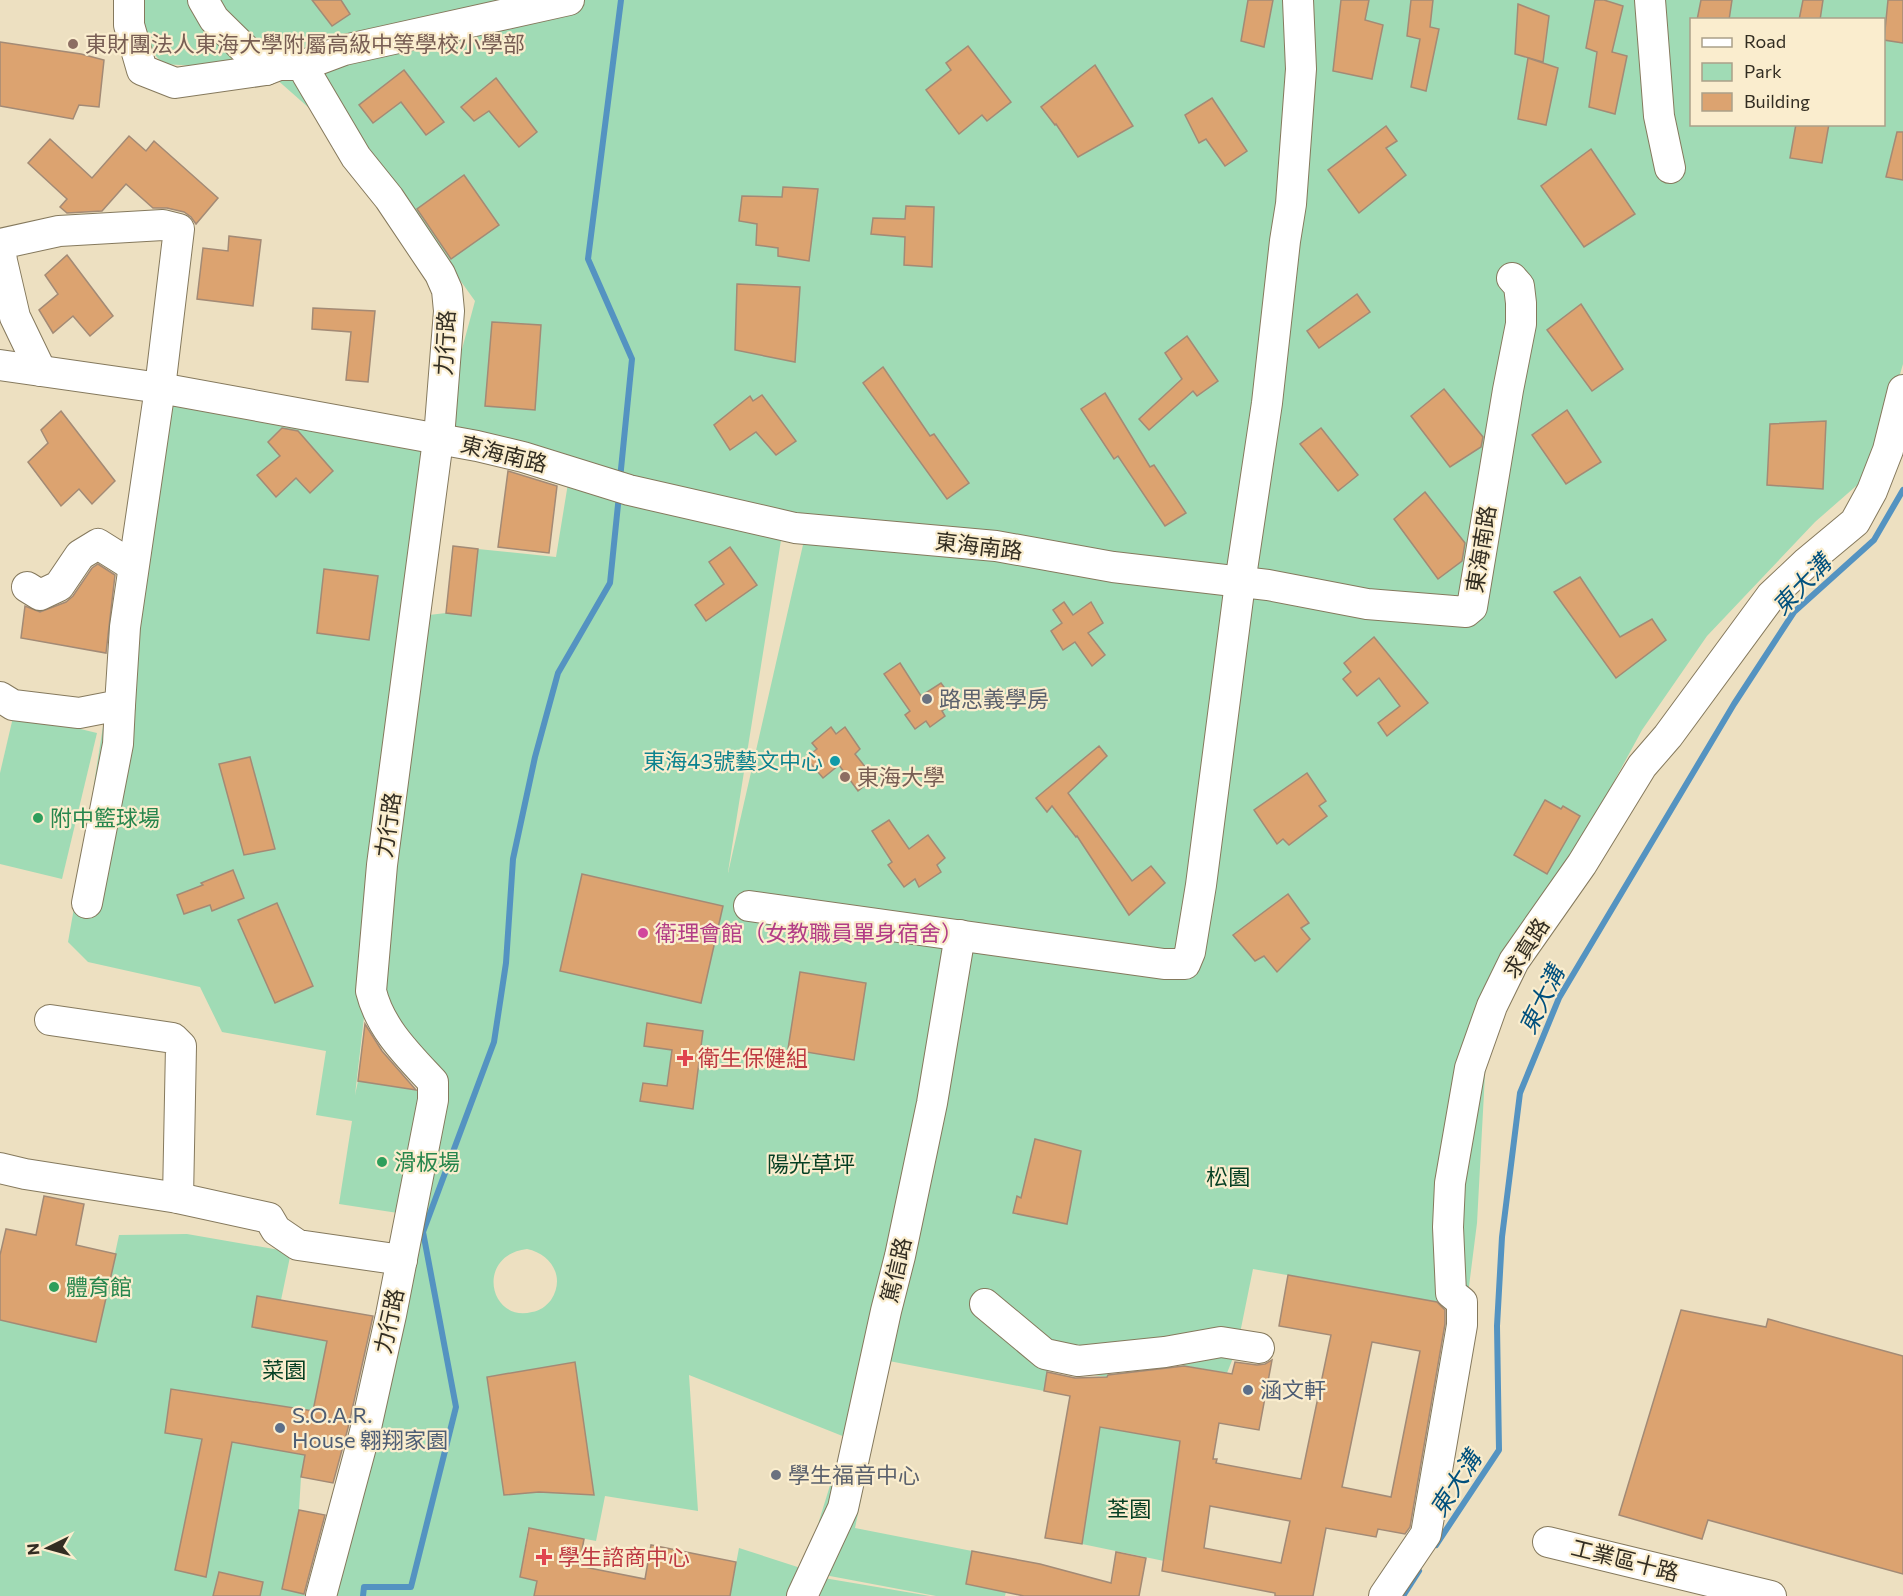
<svg xmlns="http://www.w3.org/2000/svg" width="1903" height="1596" font-family="Commissioner,'Noto Sans TC',sans-serif">
	<rect width="100%" height="100%" fill="#ede0c1"/>
	<!-- green -->
	<g fill="#a0dbb5" fill-rule="evenodd">
		<path d="M129,0H1903V364L1871,473L1815,522L1707,636L1642,730L1598,811L1505,953L1485,1074L1477,1223L1466,1310L1459,1306L1253,1269L1237,1348L1227,1373L1113,1354L1107,1377L1048,1368L1044,1391L889,1361L855,1528L972,1551L966,1584L1006,1592L1005,1596H936L814,1573L812,1576L930,1596H730L739,1548L813,1572L819,1521L845,1437L689,1375L698,1511L605,1496L596,1541L528,1528L520,1577L537,1581L534,1596H322L411,1215L339,1204L352,1121L316,1115L326,1051L222,1032L200,987L88,962L68,942L80,874L154,399L438,438L475,301L406,205L317,115L266,70L163,64L129,25ZM1692,20H1884V124H1692ZM438,438L570,471L556,557L478,549L446,613L412,617ZM782,534L805,536L728,873V872ZM325,569L378,576L369,639L317,633ZM375,922L391,1021L429,1092L358,1081L355,1095ZM527,1249C551,1254 566,1277 551,1300C546,1306 540,1311 532,1312C489,1323 475,1255 527,1249ZM575,1362L594,1494L539,1492L504,1495L487,1377Z"/>
		<path d="M14,713L97,733L62,879L0,864V773Z"/>
		<path d="M187,1234L291,1252L281,1300L257,1296L252,1327L328,1341L313,1411L172,1389L165,1433L202,1439L175,1570L206,1576L232,1441L305,1455L301,1477L299,1510L283,1589L310,1596H260L263,1582L219,1572L213,1596H0V1320L96,1342L119,1235Z"/>
		<path d="M1100,1427L1180,1441L1164,1561L1082,1544Z"/>
	</g>
	<g fill="none" stroke-linecap="round" stroke-linejoin="round">
		<!-- stream -->
		<g stroke="#5493c1" stroke-width="6">
			<path d="M620,479L632,359L588,259L621,0"/>
			<path d="M1436,1545L1499,1450L1497,1326L1502,1237L1520,1093L1559,998L1734,704L1794,612L1874,540L1903,490"/>
			<path d="M363,1596L364,1587H411L456,1407L423,1232L494,1042L506,963L513,859L535,757L558,673L610,583L619,495"/>
			<path d="M1403,1596L1419,1571"/>
		</g>
	</g>
	<!-- building -->
	<g fill="#dca370" stroke="#a38a75" stroke-width="1.5" fill-rule="evenodd">
		<path d="M312,0H341L350,14L332,26Z"/>
		<path d="M1248,0H1273L1264,47L1241,41Z"/>
		<path d="M1341,0H1369L1365,20L1383,25L1372,79L1333,71Z"/>
		<path d="M1411,0H1433L1430,27L1439,29L1426,91L1411,87L1420,39L1407,36Z"/>
		<path d="M1595,0H1604L1623,6L1612,52L1627,56L1615,114L1589,107L1597,52L1586,48Z"/>
		<path d="M1701,0H1732L1729,20H1697Z"/>
		<path d="M1803,0H1823L1820,20H1799Z"/>
		<path d="M1888,0H1903V43L1884,40Z"/>
		<path d="M1518,4L1549,16L1543,62L1515,54Z"/>
		<path d="M0,42L81,54L104,60L99,107L79,105L73,119L0,106Z"/>
		<path d="M968,46L1011,102L987,121L982,115L959,134L926,90L951,70L946,63Z"/>
		<path d="M1528,58L1558,68L1546,125L1518,119Z"/>
		<path d="M1095,65L1133,126L1078,157L1056,124L1055,125L1041,107Z"/>
		<path d="M404,70L444,122L426,135L401,102L373,123L359,105Z"/>
		<path d="M496,78L537,132L519,147L489,111L474,121L461,107Z"/>
		<path d="M1212,98L1247,151L1225,166L1206,139L1199,143L1185,115Z"/>
		<path d="M1796,124H1829L1822,163L1790,158Z"/>
		<path d="M1386,126L1397,141L1386,148L1406,175L1359,213L1328,170Z"/>
		<path d="M1897,132H1903V180L1886,177Z"/>
		<path d="M129,136L146,151L154,141L218,198L196,224L191,217L184,212L167,208H153L126,184L102,211L67,213L60,207L67,199L28,163L50,139L92,178Z"/>
		<path d="M1591,149L1635,214L1584,247L1541,186Z"/>
		<path d="M464,175L499,225L451,259L417,209Z"/>
		<path d="M783,187L818,189L809,261L778,256V248L756,245L757,224L739,221L742,196L782,197Z"/>
		<path d="M906,206L934,207L932,267L904,265L905,237L871,234L873,218L905,219Z"/>
		<path d="M229,236L261,240L253,306L197,299L203,248L228,251Z"/>
		<path d="M67,255L113,316L90,336L73,316L53,333L39,310L58,294L45,275Z"/>
		<path d="M737,284L800,287L795,362L735,350Z"/>
		<path d="M1357,294L1370,312L1319,348L1307,331Z"/>
		<path d="M1581,304L1623,369L1592,391L1547,330Z"/>
		<path d="M313,308L375,311L368,382L346,380L351,332L312,329Z"/>
		<path d="M492,322L541,325L535,410L485,406Z"/>
		<path d="M1187,336L1218,381L1197,396L1193,391L1149,430L1139,419L1182,379L1165,353Z"/>
		<path d="M883,367L930,436L934,434L969,483L947,499L863,383Z"/>
		<path d="M1444,389L1483,437L1481,447L1450,467L1411,416Z"/>
		<path d="M1105,393L1150,467L1154,465L1186,513L1165,526L1118,456L1114,459L1081,409Z"/>
		<path d="M762,395L796,441L776,455L756,432L730,450L714,425L750,396L753,401Z"/>
		<path d="M1567,410L1601,462L1566,484L1532,435Z"/>
		<path d="M61,411L115,481L92,504L79,489L61,506L28,462L48,443L41,430Z"/>
		<path d="M1826,421L1823,489L1767,485L1770,424Z"/>
		<path d="M282,428L298,431L333,471L310,493L296,478L276,497L257,475L280,456L268,442Z"/>
		<path d="M1321,428L1358,475L1338,491L1300,444Z"/>
		<path d="M508,471L557,486L549,553L498,547Z"/>
		<path d="M1425,492L1465,543L1462,561L1438,579L1394,519Z"/>
		<path d="M453,546L478,549L471,616L446,613Z"/>
		<path d="M730,547L757,585L706,621L695,605L724,584L709,562Z"/>
		<path d="M98,564L115,575L106,653L21,638L25,606L40,612L66,602L73,596L92,568Z"/>
		<path d="M324,569L378,576L369,640L317,633Z"/>
		<path d="M1580,577L1620,637L1652,619L1666,640L1616,678L1554,592Z"/>
		<path d="M1064,602L1073,615L1091,602L1103,623L1088,633L1105,655L1092,666L1075,642L1063,650L1051,631L1062,623L1053,610Z"/>
		<path d="M1374,637L1428,703L1387,736L1378,723L1400,706L1379,678L1357,696L1343,679L1351,672L1344,663Z"/>
		<path d="M900,663L921,696L941,683L955,702L942,711L945,716L930,727L926,721L915,729L905,715L910,711L884,674Z"/>
		<path d="M831,727L836,734L845,727L860,749L855,754L874,778L858,791L839,765L823,778L806,758L817,749L812,743Z"/>
		<path d="M1099,746L1107,756L1068,793L1132,881L1151,866L1165,883L1129,915L1077,836L1076,837L1052,806L1047,812L1036,798Z"/>
		<path d="M250,757L275,849L244,855L219,764Z"/>
		<path d="M1307,773L1326,801L1319,806L1327,816L1289,845L1283,839L1277,844L1254,810Z"/>
		<path d="M1545,800L1561,809L1563,806L1580,816L1547,874L1514,855Z"/>
		<path d="M889,820L909,849L928,835L945,858L937,865L941,872L919,887L915,879L904,887L888,865L892,862L872,831Z"/>
		<path d="M233,870L244,898L212,911L210,905L184,914L177,895L203,885L201,883Z"/>
		<path d="M582,874L723,906L701,1003L560,971Z"/>
		<path d="M1288,894L1309,923L1301,928L1310,939L1277,972L1264,956L1255,961L1233,935Z"/>
		<path d="M277,903L313,986L275,1003L238,920Z"/>
		<path d="M800,972L866,983L854,1060L788,1049Z"/>
		<path d="M647,1023L703,1031L693,1109L640,1101L643,1083L667,1086L672,1050L644,1046Z"/>
		<path d="M365,1024L382,1051L416,1090L358,1081Z"/>
		<path d="M1035,1139L1081,1151L1067,1224L1013,1213L1017,1196L1021,1198Z"/>
		<path d="M44,1196L84,1204L76,1245L116,1254L96,1342L0,1320V1255L6,1229L36,1235Z"/>
		<path d="M1288,1275L1437,1302L1445,1310V1324L1410,1527L1405,1534L1378,1529L1376,1537L1326,1528L1313,1596H1275V1593L1162,1571L1180,1441L1100,1427L1082,1544L1045,1538L1070,1396L1044,1391L1047,1372L1075,1378L1107,1377L1108,1375L1184,1366L1232,1374L1235,1362L1257,1365L1265,1364L1272,1360L1259,1430L1219,1423L1213,1459H1217L1216,1463L1301,1479L1331,1335L1279,1326ZM1372,1342L1420,1351L1391,1497L1342,1487ZM1210,1506L1290,1521L1281,1563L1204,1548Z"/>
		<path d="M257,1296L373,1316L348,1428L333,1483L301,1477L305,1455L232,1442L206,1577L175,1570L202,1439L165,1433L171,1389L313,1411L327,1341L252,1327Z"/>
		<path d="M1681,1310L1766,1327L1768,1319L1903,1356V1574L1708,1520L1702,1539L1619,1515Z"/>
		<path d="M575,1362L594,1495L539,1492L504,1495L487,1377Z"/>
		<path d="M299,1510L325,1515L304,1594L282,1589Z"/>
		<path d="M529,1528L584,1539L579,1566L645,1579L651,1545L736,1562L730,1596H534L537,1581L520,1577Z"/>
		<path d="M972,1551L1040,1564L1111,1583L1116,1552L1146,1558L1139,1596H1024L966,1584Z"/>
		<path d="M219,1572L263,1582L260,1596H213Z"/>
	</g>
	<g fill="none" stroke-linecap="round" stroke-linejoin="round">
		<defs>
			<g id="minor">
				<path d="M129,0V25L142,70L175,83L266,70L279,65H304L344,50L569,0"/>
				<path d="M203,0L214,19L266,70"/>
				<path d="M1650,0L1659,116L1670,168"/>
				<path d="M304,65L307,74L356,157L389,198L440,274L447,290L449,311L440,425L382,865L371,991C380,1028 407,1054 433,1082V1100L391,1315L365,1432L321,1596"/>
				<path d="M0,365L160,388L477,446L523,457L629,490L795,528L996,546L1113,567L1268,585L1367,604L1466,612L1472,607L1508,390L1521,324V303L1519,286L1512,278"/>
				<path d="M27,587L40,595L59,586L80,555L98,544L133,566"/>
				<path d="M0,697L13,705L79,713L120,705L125,627L160,388L179,229L163,225L59,231L0,244L2,261L15,317L41,371"/>
				<path d="M87,903L118,744L120,705"/>
				<path d="M749,906L1164,964H1185L1190,952L1201,885L1240,583L1267,403L1285,241L1291,204L1301,69L1298,0"/>
				<path d="M50,1020L173,1038L181,1046L178,1198"/>
				<path d="M0,1168L25,1174L178,1198L269,1218L276,1230L298,1245L402,1260"/>
				<path d="M985,1304L1045,1354L1078,1361L1165,1352L1221,1342L1259,1348"/>
				<path d="M1548,1542L1771,1596"/>
				<path d="M802,1596L843,1508L886,1311L900,1256L932,1103L960,935"/>
				<path d="M1384,1596L1426,1534L1462,1325V1302L1451,1293L1448,1227L1450,1183L1470,1068L1492,1006L1514,961L1582,864L1642,766L1668,736L1771,596L1807,562L1855,522L1872,491L1888,450L1903,390"/>
			</g>
		</defs>
		<!-- minor casing -->
		<use href="#minor" stroke="#85795d" stroke-width="32"/>
		<!-- minor -->
		<use href="#minor" stroke="#fff" stroke-width="30"/>
	</g>
	<!-- markers -->
	<g fill="#8d6e63" stroke="#faedce" stroke-width="2">
		<circle cx="73" cy="44" r="6"/>
		<circle cx="845" cy="777" r="6"/>
	</g>
	<g fill="#6b7280" stroke="#faedce" stroke-width="2">
		<circle cx="927" cy="699" r="6"/>
		<circle cx="776" cy="1475" r="6"/>
	</g>
	<circle fill="#0f9aa8" stroke="#faedce" stroke-width="2" cx="835" cy="761" r="6"/>
	<g fill="#2e9e5b" stroke="#faedce" stroke-width="2">
		<circle cx="38" cy="818" r="6"/>
		<circle cx="382" cy="1162" r="6"/>
		<circle cx="54" cy="1287" r="6"/>
	</g>
	<circle fill="#d1479c" stroke="#faedce" stroke-width="2" cx="643" cy="933" r="6"/>
	<g fill="#e0444e" stroke="#faedce" stroke-width="2">
		<path d="M682 1049h6v6h6v6h-6v6h-6v-6h-6v-6h6z"/>
		<path d="M541 1548h6v6h6v6h-6v6h-6v-6h-6v-6h6z"/>
	</g>
	<g fill="#5c6f8a" stroke="#faedce" stroke-width="2">
		<circle cx="1248" cy="1390" r="6"/>
		<circle cx="280" cy="1428" r="6"/>
	</g>
	<g text-anchor="middle" stroke-width="4.5" stroke-linejoin="round" paint-order="stroke">
		<!-- education labels -->
		<g font-size="22" fill="#785e54" stroke="#faedce" text-anchor="start">
			<text x="85" y="52">東財團法人東海大學附屬高級中等學校小學部</text>
			<text x="857" y="785">東海大學</text>
		</g>
		<!-- street labels -->
		<g font-size="22" fill="#322d22" stroke="#faedce">
			<text transform="translate(445 343) rotate(-87)" y="8">力行路</text>
			<text transform="translate(504 454) rotate(14)" y="8">東海南路</text>
			<text transform="translate(979 546) rotate(7)" y="8">東海南路</text>
			<text transform="translate(1481 549) rotate(-81)" y="8">東海南路</text>
			<text transform="translate(388 825) rotate(-82)" y="8">力行路</text>
			<text transform="translate(1526 948) rotate(-58)" y="8">求真路</text>
			<text transform="translate(896 1270) rotate(-77)" y="8">篤信路</text>
			<text transform="translate(389 1321) rotate(-78)" y="8">力行路</text>
			<text transform="translate(1625 1560) rotate(14)" y="8">工業區十路</text>
		</g>
		<!-- worship labels -->
		<g font-size="22" fill="#5b616d" stroke="#faedce" text-anchor="start">
			<text x="939" y="707">路思義學房</text>
			<text x="788" y="1483">學生福音中心</text>
		</g>
		<!-- culture labels -->
		<g font-size="22" fill="#0d838f" stroke="#faedce" text-anchor="end">
			<text x="823" y="769">東海43號藝文中心</text>
		</g>
		<!-- leisure labels -->
		<g font-size="22" fill="#27864d" stroke="#faedce" text-anchor="start">
			<text x="50" y="826">附中籃球場</text>
			<text x="394" y="1170">滑板場</text>
			<text x="66" y="1295">體育館</text>
		</g>
		<!-- hotel labels -->
		<g font-size="22" fill="#b23c85" stroke="#faedce" text-anchor="start">
			<text x="655" y="941">衛理會館（女教職員單身宿舍）</text>
		</g>
		<!-- health labels -->
		<g font-size="22" fill="#be3a42" stroke="#faedce" text-anchor="start">
			<text x="698" y="1066">衛生保健組</text>
			<text x="558" y="1565">學生諮商中心</text>
		</g>
		<!-- park labels -->
		<g font-size="22" fill="#053f23" stroke="#faedce">
			<text x="811" y="1172">陽光草坪</text>
			<text x="1228" y="1185">松園</text>
			<text x="284" y="1378">菜園</text>
			<text x="1129" y="1517">荃園</text>
		</g>
		<!-- service labels -->
		<g font-size="22" fill="#4e5e75" stroke="#faedce" text-anchor="start">
			<text x="1260" y="1398">涵文軒</text>
			<text x="292" y="1423">S.O.A.R.<tspan x="292" dy="25">House 翱翔家園</tspan></text>
		</g>
		<!-- water labels -->
		<g font-size="24" font-style="italic" fill="#00507d" stroke="#faedce">
			<text transform="translate(1802 585) rotate(-46)" y="8">東大溝</text>
			<text transform="translate(1542 1000) rotate(-64)" y="8">東大溝</text>
			<text transform="translate(1456 1484) rotate(-57)" y="8">東大溝</text>
		</g>
	</g>
	<!-- legend -->
	<rect x="1690" y="18" width="195" height="108" fill="#faedce" stroke="#aaa089" stroke-width="1.5"/>
	<rect x="1702" y="38" width="30" height="9" fill="#ffffff" stroke="#aaa089" stroke-width="1.5"/>
	<text x="1744" y="48" font-size="18" fill="#322d22">Road</text>
	<rect x="1702" y="63" width="30" height="18" fill="#a0dbb5" stroke="#aaa089" stroke-width="1.5"/>
	<text x="1744" y="78" font-size="18" fill="#322d22">Park</text>
	<rect x="1702" y="93" width="30" height="18" fill="#dca370" stroke="#aaa089" stroke-width="1.5"/>
	<text x="1744" y="108" font-size="18" fill="#322d22">Building</text>
	<!-- north arrow -->
	<g transform="translate(48 1548) rotate(265)" stroke="#faedce" stroke-width="4.5" paint-order="stroke">
	<path d="M0-4.5L10 22L0 15L-10 22Z" fill="#322d22"/>
	<text y="-9" font-size="16" font-weight="bold" text-anchor="middle" fill="#322d22">N</text>
	</g>
</svg>
